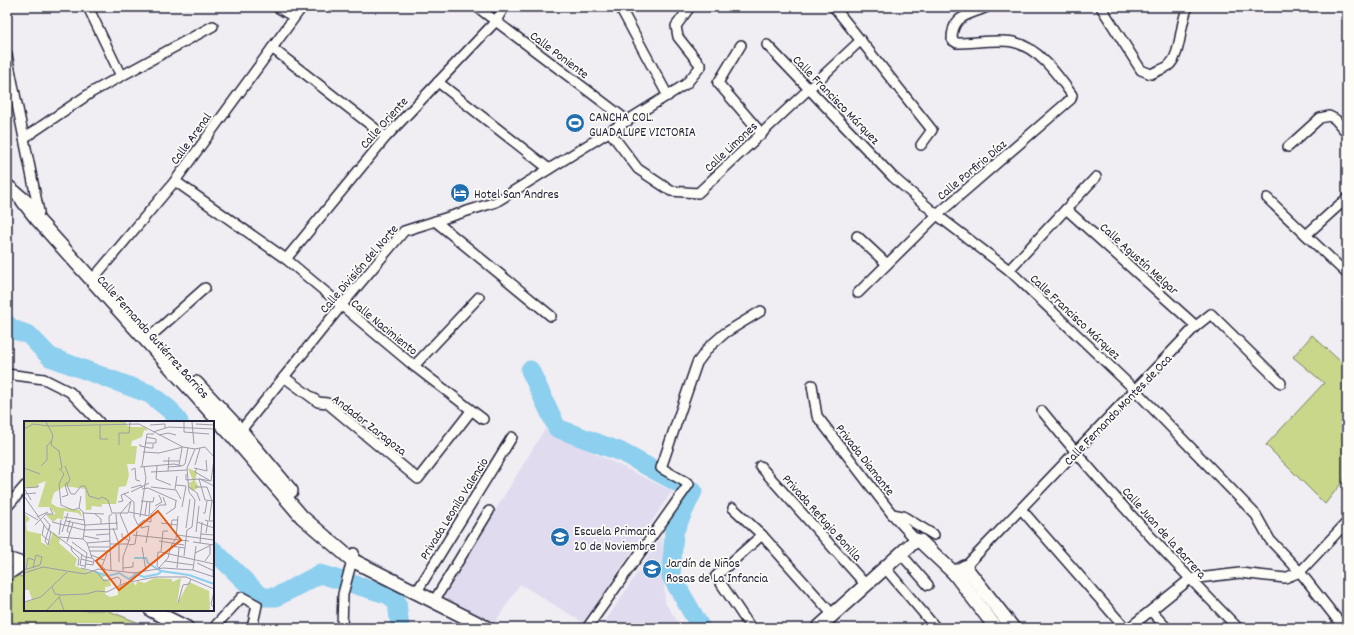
<svg xmlns="http://www.w3.org/2000/svg" width="1354" height="635" font-family="Dekko,sans-serif">
	<rect width="100%" height="100%" fill="#f0edf3"/>
	<filter id="ink" filterUnits="userSpaceOnUse"><feTurbulence type="fractalNoise" baseFrequency=".025" numOctaves="2"/><feDisplacementMap in="SourceGraphic" scale="8" xChannelSelector="R" yChannelSelector="G"/><feConvolveMatrix kernelMatrix="1 2 1 2 8 2 1 2 1" color-interpolation-filters="sRGB"/></filter>
	<g filter="url(#ink)">
		<!-- built -->
		<g fill="#e0dbee">
			<path d="M545,429L672,491L584,623L520,584L494,624L443,596Z"/>
			<path d="M662,536L665,603L682,628H601Z"/>
		</g>
		<!-- green -->
		<g fill="#c9d78b" stroke="#767c63">
			<path d="M1312,335L1343,364L1347,361V476L1325,504L1266,445L1324,383L1293,357Z"/>
			<path d="M11,573L25,578V610H106L152,628H7V575Z"/>
		</g>
		<g fill="none" stroke-linecap="round" stroke-linejoin="round">
			<!-- river -->
			<g stroke="#8ccfee" stroke-width="19">
				<path d="M7,324L12,329L29,335L50,357L150,394L170,410L179,422"/>
				<path d="M530,370L557,428L621,452L693,491L674,532L671,576L701,628"/>
				<path d="M213,550L255,591L263,597H276L320,574L389,595L397,602L400,628"/>
			</g>
			<defs>
				<g id="street">
					<path d="M88,7L121,76"/>
					<path d="M277,7L294,17"/>
					<path d="M477,7L628,121"/>
					<path d="M620,7L668,96"/>
					<path d="M834,7L932,130L921,145"/>
					<path d="M1101,7L1141,70L1151,74C1156,71 1164,69 1168,66C1182,55 1179,24 1188,7"/>
					<path d="M741,45L718,83L762,134"/>
					<path d="M767,45L893,177L937,215L1009,270L1135,390L1256,515L1270,540L1300,572L1344,628"/>
					<path d="M272,48L386,137"/>
					<path d="M7,55L39,212L37,219"/>
					<path d="M438,82L549,169"/>
					<path d="M610,132L638,169L671,191L698,193L861,40"/>
					<path d="M24,138L92,92L213,26"/>
					<path d="M1288,147L1320,118L1329,116L1335,119L1347,133"/>
					<path d="M175,181L286,259L414,366L483,419"/>
					<path d="M1267,198L1347,274"/>
					<path d="M1066,209L1196,326"/>
					<path d="M435,221L551,316"/>
					<path d="M1306,235L1347,198"/>
					<path d="M857,236L887,264"/>
					<path d="M286,259L386,137L496,21L504,7"/>
					<path d="M1009,270L1096,177"/>
					<path d="M92,280L175,181L302,7"/>
					<path d="M858,293L937,215L1071,99L1072,95C1058,75 1038,47 1013,42C996,39 975,43 957,43L952,40C952,15 967,16 987,7"/>
					<path d="M152,335L205,288"/>
					<path d="M414,366L479,297"/>
					<path d="M7,374L44,379L70,392L99,422"/>
					<path d="M284,377L318,402L327,403L418,479L471,411"/>
					<path d="M812,385L817,416L892,514L916,540"/>
					<path d="M1042,411C1103,487 1169,558 1238,628"/>
					<path d="M238,434L341,306L404,231L496,202L686,84L701,66L678,37L676,26L690,7"/>
					<path d="M760,466L866,585"/>
					<path d="M7,507L25,486"/>
					<path d="M733,508L762,535L833,615"/>
					<path d="M1021,509L1125,628"/>
					<path d="M892,514L903,516L934,535"/>
					<path d="M901,554L928,585"/>
					<path d="M965,567L1196,326L1211,314L1281,383"/>
					<path d="M886,569L936,628"/>
					<path d="M7,576L25,564"/>
					<path d="M416,593L512,437"/>
					<path d="M434,601L489,511"/>
					<path d="M1151,611L1167,628"/>
					<path d="M222,628L216,625L242,597L257,605L252,628"/>
					<path d="M342,628L343,594L354,553"/>
					<path d="M587,628L689,484L661,468L697,363L709,347L725,333L761,311"/>
					<path d="M751,628L716,576L762,535"/>
					<path d="M1129,628L1190,579L1240,573L1285,578L1300,572L1347,522"/>
				</g>
				<g id="secondary">
					<path d="M7,186L30,205"/>
					<path d="M23,201L37,219L235,439L302,517L352,560L487,628"/>
					<path d="M196,383L240,430L291,491"/>
					<path d="M7,559L25,565"/>
					<path d="M954,573L965,567L1013,628"/>
					<path d="M151,610L187,628"/>
					<path d="M818,628L916,540L920,541L954,573L996,628"/>
				</g>
			</defs>
			<!-- street casing -->
			<use href="#street" stroke="#22223b" stroke-width="12"/>
			<!-- secondary casing -->
			<use href="#secondary" stroke="#22223b" stroke-width="16"/>
			<!-- street -->
			<use href="#street" stroke="#fdfcf7" stroke-width="9"/>
			<!-- secondary -->
			<use href="#secondary" stroke="#fdfcf7" stroke-width="13"/>
		</g>
	</g>
	<!-- icons -->
	<defs>
		<symbol id="stadium-disc" viewBox="-11 -11 22 22"><circle r="9.5" fill="#1f6fb2" stroke="#fdfcf7"/><path d="M0-5a6.5 5 0 1 0 0 10a6.5 5 0 1 0 0-10ZM-3.5-1.8h7v3.6h-7Z" fill="#fff"/></symbol>
		<symbol id="hotel-disc" viewBox="-11 -11 22 22"><circle r="9.5" fill="#1f6fb2" stroke="#fdfcf7"/><path d="M-6-4.5h1.5V1H6V5H4.5V3h-9V5H-6ZM-4 0a1.8 1.8 0 1 1 3.6 0ZM.5 0V-2.5h3Q6-2.5 6 0Z" fill="#fff"/></symbol>
		<symbol id="school-disc" viewBox="-11 -11 22 22"><circle r="9.5" fill="#1f6fb2" stroke="#fdfcf7"/><path d="M0-5L7-2L0 1L-7-2ZM-4 1L0 2.5L4 1V4Q0 6-4 4Z" fill="#fff"/></symbol>
	</defs>
	<g fill-rule="evenodd">
		<use href="#stadium-disc" x="564" y="112" width="22" height="22"/>
		<use href="#hotel-disc" x="449" y="182" width="22" height="22"/>
		<use href="#school-disc" x="549" y="526" width="22" height="22"/>
		<use href="#school-disc" x="641" y="558" width="22" height="22"/>
	</g>
	<g text-anchor="middle" stroke-width="3.5" stroke-linejoin="round" paint-order="stroke">
		<!-- street labels -->
		<g font-size="13" fill="#22223b" stroke="#fdfcf7">
			<text transform="translate(560 54) rotate(37)" y="5">Calle Poniente</text>
			<text transform="translate(837 99) rotate(46)" y="5">Calle Francisco Márquez</text>
			<text transform="translate(383 122) rotate(-48)" y="5">Calle Oriente</text>
			<text transform="translate(190 138) rotate(-54)" y="5">Calle Arenal</text>
			<text transform="translate(730 146) rotate(-43)" y="5">Calle Limones</text>
			<text transform="translate(971 169) rotate(-40)" y="5">Calle Porfirio Díaz</text>
			<text transform="translate(1140 258) rotate(42)" y="5">Calle Agustín Melgar</text>
			<text transform="translate(358 268) rotate(-49)" y="5">Calle División del Norte</text>
			<text transform="translate(1076 316) rotate(43)" y="5">Calle Francisco Márquez</text>
			<text transform="translate(385 326) rotate(39)" y="5">Calle Nacimiento</text>
			<text transform="translate(154 336) rotate(48)" y="5">Calle Fernando Gutiérrez Barrios</text>
			<text transform="translate(1117 409) rotate(-46)" y="5">Calle Fernando Montes de Oca</text>
			<text transform="translate(370 424) rotate(38)" y="5">Andador Zaragoza</text>
			<text transform="translate(866 459) rotate(52)" y="5">Privada Diamante</text>
			<text transform="translate(453 508) rotate(-58)" y="5">Privada Leonilo Valencio</text>
			<text transform="translate(823 517) rotate(48)" y="5">Privada Refugio Bonilla</text>
			<text transform="translate(1165 532) rotate(48)" y="5">Calle Juan de la Barrera</text>
		</g>
		<!-- poi labels -->
		<g font-size="13" fill="#22223b" stroke="#fdfcf7" text-anchor="start">
			<text x="589" y="121">CANCHA COL.<tspan x="589" dy="15">GUADALUPE VICTORIA</tspan></text>
			<text x="474" y="198">Hotel San Andres</text>
			<text x="574" y="535">Escuela Primaria<tspan x="574" dy="15">20 de Noviembre</tspan></text>
			<text x="666" y="567">Jardín de Niños<tspan x="666" dy="15">Rosas de La Infancia</tspan></text>
		</g>
	</g>
	<!-- overview -->
	<g transform="translate(24 421)">
		<rect width="190" height="190" fill="#f0edf3"/>
		<path d="M0,1H102V4L106,6H122L123,10L120,9L118,16L108,20L107,25H113L111,43H103L105,54L102,65L95,66L92,83H78V86L68,85L67,89H62L61,68L41,65L30,72L27,82L33,86L56,89L58,96L54,92L40,90L39,99L34,97L29,101L23,95V93H32L25,86H14L22,60L14,63V66L2,67L0,63ZM164,47L173,51L171,60L175,66L169,70L166,68L165,62L169,60ZM0,92L6,98L2,102L3,110L17,113V121L24,125L29,111L36,117L35,122L53,138L51,145L67,151L84,152L78,157L86,160L87,165L81,166V173L86,176L94,174V166L109,161L112,165L113,160L121,162L130,157L148,158V161L157,157L153,183L165,161L185,170L186,187L185,189H0V181L8,179L5,169H0Z" fill="#c9d78b"/>
		<path fill="none" stroke="#8ccfee" stroke-width="2" d="M110,137H122L124,142L137,150L165,154L190,163M71,151L84,155L95,152L105,158L112,153L120,156L134,153L138,150"/>
		<path fill="none" stroke="#9e9ca9" stroke-width="1" d="M22,1L29,14L27,24L35,30L38,47L35,49M160,1V11L185,13M168,1L170,23M172,3L190,4M76,4V18H84M126,4L141,3V7M0,8L9,3L25,5L115,3L159,26L171,28M129,11L145,6L190,8M135,14L144,12L152,14M121,22H132V18L122,16M116,23V25L126,27H129V23M95,24V12H105L106,1M119,31L135,32L159,26M190,38L187,60L175,58L181,79L190,80M139,40H155M155,44L158,27M171,44L176,27M17,45L23,39V25L27,20M41,45L46,58M118,45L123,13H130M133,45L132,58L147,64M158,45L161,43L164,27M116,46L150,43L158,45M144,46L157,45M0,47L16,53M170,47L183,50L182,39M173,47L171,51L185,59M37,49L40,53L35,63L37,84L49,89L55,87M107,49L111,47L112,59L116,60M144,50L145,36M127,51L163,49M162,53V59L176,58L190,65M46,58L43,64L47,73H51L57,65H61L65,75L75,78L78,76L84,79L88,92H104L107,80M152,64L162,65L158,86M127,66L152,69L157,78M165,66L173,72L176,80M171,66H183L188,80L185,100H190M0,67L14,66V64M0,67L7,79M107,67L117,64L118,67M118,68L124,67L153,80M151,68L153,55M107,71L125,62M0,73L12,72M100,73L110,81V96L114,104L120,99L127,101V93L136,84H142L139,76M0,75L23,108L61,136L68,137M38,76L44,74L41,64L43,61M117,80L129,81L130,76M94,81L99,80L97,74L105,71M131,85L138,81L135,74M55,87L59,91L61,105L59,118L63,122L68,137M55,87L57,75M0,91L14,99M105,91L125,95L126,81M59,92L80,93M179,92H181L183,80M71,93L77,98V103M92,93L93,107M142,93L151,87L152,80M121,94L123,80M13,96L24,91M40,96L60,99M116,96L122,57L120,46M20,97L26,104L25,109M46,99L43,110L46,112M181,99L184,100L182,112M42,100L61,104L94,102M28,101L60,109L94,108M173,101L190,107M118,102L117,107L125,105L122,122M137,102L153,104M11,104L22,93H29L26,87M20,104L18,114L25,120M26,104L21,120L24,124L27,110M147,106L148,99H154M89,107L95,123V141M162,107L166,78M38,111L44,92M172,111L175,85M98,112V116L106,120M177,113L190,114M35,114L37,99M72,114L85,113M109,114L165,120M153,114L190,119M60,115L75,118M35,116L59,118M135,120L160,124M43,121L49,102M48,121L63,132L61,147M169,121L190,124M63,122L86,120M176,122L178,101M86,123H105M105,124L111,123L113,110M47,125L48,130L55,137L54,145M147,125L161,127M65,126H86M118,126L122,150M66,130H86M137,130L139,110H144M145,132L148,123L152,118L154,95M145,132V133L144,137L142,139L135,147L133,145L134,131H137L145,133L190,143M171,132L187,124M58,133L56,144L61,145M67,134L80,139M160,135L163,109L168,106L171,79L165,71L163,47L171,28L181,26L190,36M68,137L82,149M57,138L69,141M141,140L169,144M181,140L186,133V125M173,142L190,150M62,143L69,144L70,139M78,145L83,133M9,147L12,134L18,136L16,144M57,147L73,151L80,160L94,156L97,159L96,164M99,147L109,146V141M153,147L155,127M2,148L4,137L10,139M0,149L16,144M87,149L85,95L88,93M169,149L172,125M99,150V136L106,117L96,93L107,80M0,152L19,146L61,153L74,148L111,152M110,152L139,147L169,149L190,156M189,155L190,131M28,166L31,173L37,174M190,171L187,183L190,187M35,176L40,189M0,181L17,176L43,151M154,182L159,164L165,163L167,158M23,189L37,174L62,173L73,170L83,171L101,162L131,156H162L190,168"/>
		<path fill="#e8590c" fill-opacity="0.15" stroke="#e8590c" stroke-width="2" d="M134,90L157,119L95,169L72,140Z"/>
		<rect width="190" height="190" fill="none" stroke="#22223b" stroke-width="2"/>
	</g>
	<!-- margin -->
	<rect width="1354" height="635" fill="none" stroke="#fdfcf7" stroke-width="24"/>
	<rect x="12" y="12" width="1330" height="611" fill="none" stroke="#22223b" stroke-width="1.5" filter="url(#ink)"/>
</svg>
